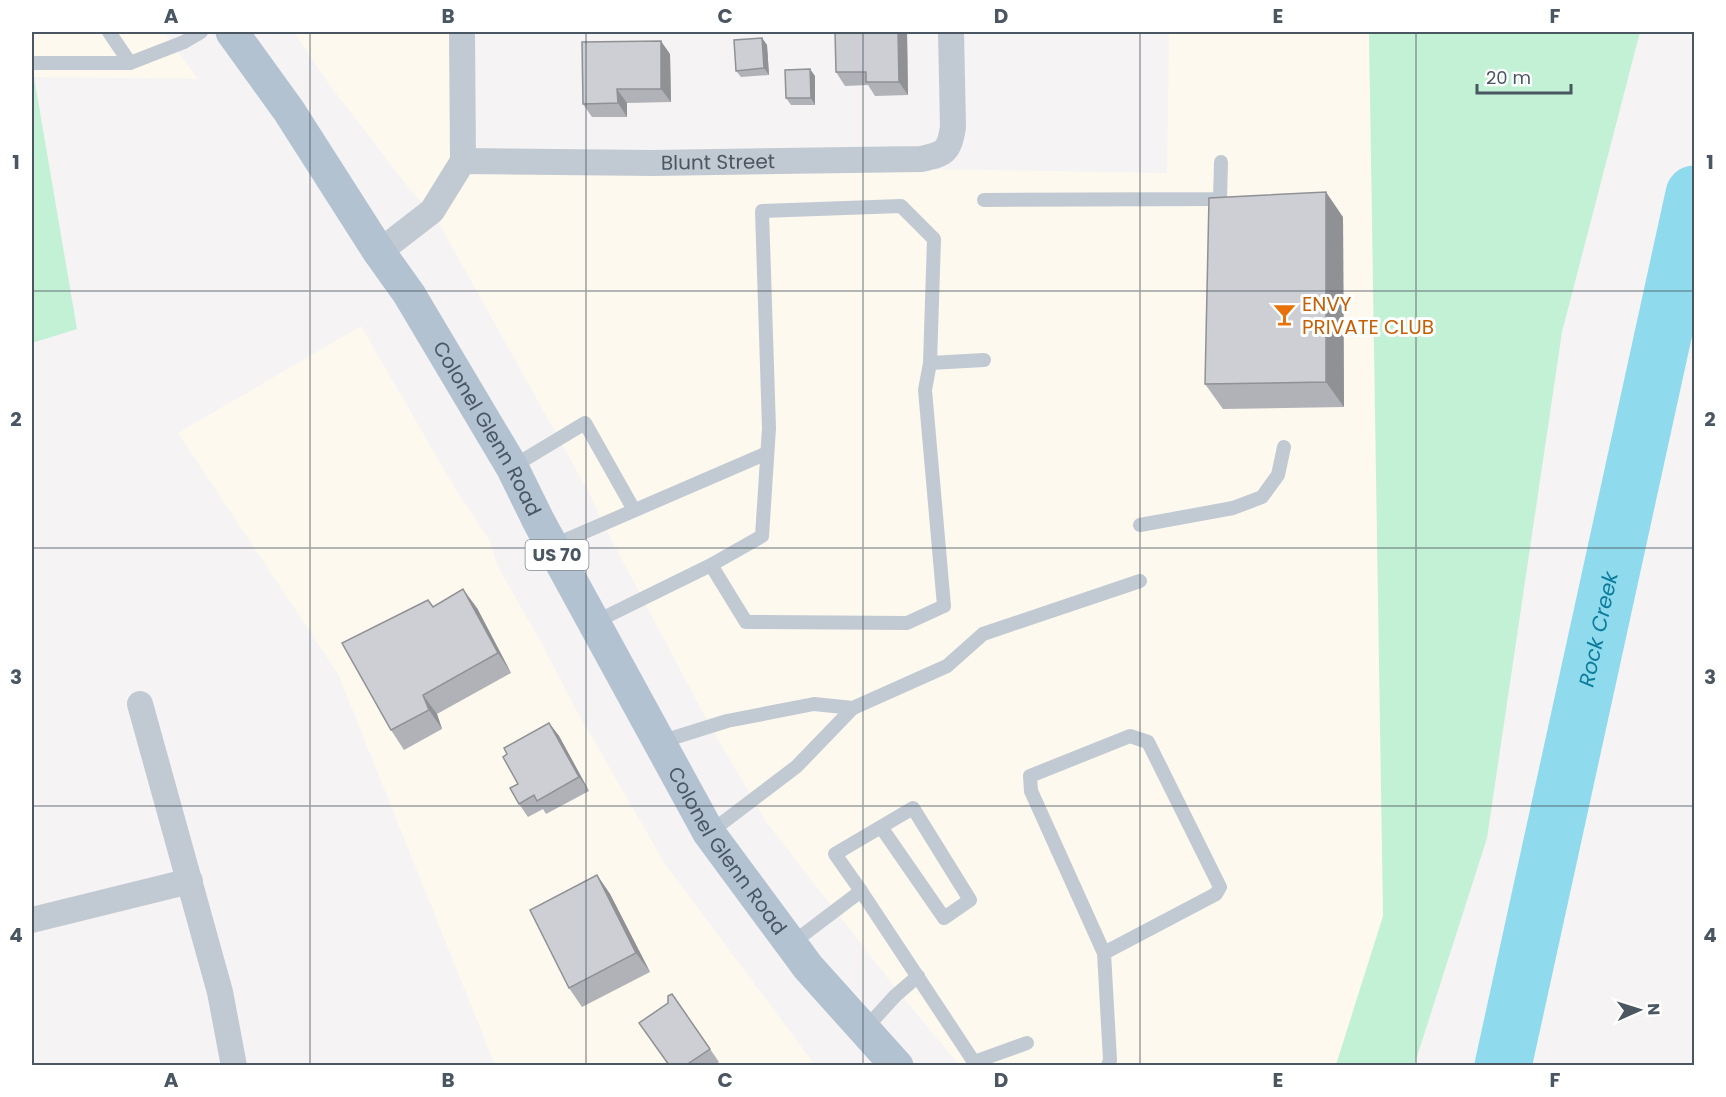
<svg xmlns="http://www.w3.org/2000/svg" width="1726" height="1097" font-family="Poppins,sans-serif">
	<rect width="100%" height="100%" fill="#f5f3f3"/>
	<!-- commercial -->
	<g fill="#fdf9ef">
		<path d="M32,32H163L198,79L32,77Z"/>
		<path d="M294,32H462L463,161L1167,173L1169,32H1369L1387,905L1336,1065H959L897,990L767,823L710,726L603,524L592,498L432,211L415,196L328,83Z"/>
		<path d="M361,326L453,485L490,541L498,567L541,642L574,706L665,864L815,1065H495L338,674L178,433Z"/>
	</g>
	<!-- green -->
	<g fill="#c3f1d5">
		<path d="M1369,32H1640L1562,332L1487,838L1414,1066L1336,1065L1383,916Z"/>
		<path d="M32,77H34L77,329L32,343Z"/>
	</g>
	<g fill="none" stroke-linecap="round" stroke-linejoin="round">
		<!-- river -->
		<path stroke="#90daee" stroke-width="57" id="s1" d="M1503,1066L1694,194"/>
		<!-- service -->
		<g stroke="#c1cad2" stroke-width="14">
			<path d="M109,32L130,63"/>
			<path d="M32,63H130L184,42L201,32"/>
			<path d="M984,200L1220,199L1221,162"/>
			<path d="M930,363L984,360"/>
			<path d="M512,467L585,423L634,510"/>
			<path d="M1140,525L1233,508L1262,497L1278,475L1284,447"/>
			<path d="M552,546L767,453"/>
			<path d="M593,623L711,565L746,622L907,623L944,606L925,390L930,363L934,239L901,206L762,211L769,428L762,536L711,565"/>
			<path d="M660,742L727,721L814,704L853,708"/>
			<path d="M709,833L796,767L853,708L947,666L983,634L1140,581"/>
			<path d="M861,891L835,854L913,808L970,900L944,918L881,827"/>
			<path d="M791,944L861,891L974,1062L1027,1043"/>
			<path d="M1104,953L1216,894L1220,887L1148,742L1130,736L1030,776L1031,791L1104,953L1110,1060L1108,1066"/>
			<path d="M865,1029L895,996L918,976"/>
		</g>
		<!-- minor -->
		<g stroke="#c1cad2" stroke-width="26">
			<path id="s2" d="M463,161L653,163L921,159C945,154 949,152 953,127L951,32"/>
			<path d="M379,252L432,211L463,161L462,32"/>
			<path d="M140,704L220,992L234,1066"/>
			<path d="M32,920L190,881"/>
		</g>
		<!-- primary -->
		<path stroke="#b3c2d1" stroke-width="33" id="s3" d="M232,32L289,111L379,252L409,294L512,467L539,522L709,833L808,967L897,1066"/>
	</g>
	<!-- wall -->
	<g fill="#b0b2b7">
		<path d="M907,32L908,95L875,96L868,85L845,86L836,72Z"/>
		<path d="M762,38L767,45L769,75L741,77L736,71Z"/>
		<path d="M670,54L671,102L627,103V117H592L583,104Z"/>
		<path d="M815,76V105H791L786,98Z"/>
		<path d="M1343,217L1344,407L1223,409L1205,384Z"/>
		<path d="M433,607L477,608L511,673L437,714L442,729L404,750L391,730Z"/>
		<path d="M549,723L559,736L589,791L546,814L543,809L528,817L519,804L518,784Z"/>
		<path d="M597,875L610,894L650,972L582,1007L569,988Z"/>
		<path d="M672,994L719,1062L714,1065H669L668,1003Z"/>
	</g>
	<!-- shaded-wall -->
	<g fill="#909195">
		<path d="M898,32H907L908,95L899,82Z"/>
		<path d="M762,38L767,45L769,75L764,68Z"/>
		<path d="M661,41L670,54L671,102L661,89Z"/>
		<path d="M810,69L815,76V105L811,98Z"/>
		<path d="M617,89L627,103V117L618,103Z"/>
		<path d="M1326,192L1343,217L1344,407L1326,382Z"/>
		<path d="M463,589L477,608L511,673L498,653Z"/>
		<path d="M423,695L437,714L442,729L429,710Z"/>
		<path d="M549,723L559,736L589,791L579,777Z"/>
		<path d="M597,875L610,894L650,972L636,953Z"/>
	</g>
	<!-- building -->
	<g fill="#cdcfd5" stroke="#909195" stroke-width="1.5">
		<path d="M835,32H898L899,82H866V72H836Z"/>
		<path d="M762,38L764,68L736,71L734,40Z"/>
		<path d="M661,41V89H617L618,103L583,104L582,42Z"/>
		<path d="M810,69L811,98H786L785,70Z"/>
		<path d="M1326,192V382L1205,384L1209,198Z"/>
		<path d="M463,589L498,653L423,695L429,710L391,730L342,643L428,600L433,607Z"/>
		<path d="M549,723L579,777L537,801L534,795L519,804L510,788L518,784L503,757L507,754L504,748Z"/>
		<path d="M597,875L636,953L569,988L530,910Z"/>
		<path d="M672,994L710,1049L686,1065H669L639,1023L668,1003V996Z"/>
	</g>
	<!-- grid -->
	<path fill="none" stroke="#4a5661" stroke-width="1.5" stroke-opacity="0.55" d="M310,32V1066M586,32V1066M863,32V1066M1140,32V1066M1416,32V1066M32,291H1694M32,548H1694M32,806H1694"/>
	<!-- icons -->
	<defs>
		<symbol id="bar-bare" viewBox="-9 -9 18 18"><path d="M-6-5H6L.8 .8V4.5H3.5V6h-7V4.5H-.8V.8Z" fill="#e8710a" stroke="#fff" stroke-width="2.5" paint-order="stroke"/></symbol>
	</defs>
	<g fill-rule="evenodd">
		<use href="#bar-bare" x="1268" y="298" width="33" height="33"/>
	</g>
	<g text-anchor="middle" stroke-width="6" stroke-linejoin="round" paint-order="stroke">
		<!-- shield labels -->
		<rect fill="#fff" stroke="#808990" stroke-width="1.5" x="525.5" y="540" width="63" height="30" rx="4.5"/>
		<g font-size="18" font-weight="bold" fill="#4a5661">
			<text x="557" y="561">US 70</text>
		</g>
		<!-- street labels -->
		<g font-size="20" fill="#4a5661" stroke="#fff">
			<text dy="7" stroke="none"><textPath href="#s2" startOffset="255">Blunt Street</textPath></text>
			<text dy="7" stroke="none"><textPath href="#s3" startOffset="472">Colonel Glenn Road</textPath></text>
			<text dy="7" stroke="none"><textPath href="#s3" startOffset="958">Colonel Glenn Road</textPath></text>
		</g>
		<!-- food labels -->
		<g font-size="20" fill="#c56008" stroke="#fff" text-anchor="start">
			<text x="1302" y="311">ENVY<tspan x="1302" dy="23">PRIVATE CLUB</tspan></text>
		</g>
		<!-- water labels -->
		<g font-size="21" font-style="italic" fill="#0c7c9b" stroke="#fff">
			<text dy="7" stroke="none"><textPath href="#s1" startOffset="447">Rock Creek</textPath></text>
		</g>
	</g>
	<!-- border -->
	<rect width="1726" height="1097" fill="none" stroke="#ffffff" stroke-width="66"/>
	<!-- north arrow -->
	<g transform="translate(1639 1010) rotate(87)" stroke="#ffffff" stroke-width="4.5" paint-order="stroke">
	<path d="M0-4.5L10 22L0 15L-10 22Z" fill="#4a5661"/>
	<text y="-9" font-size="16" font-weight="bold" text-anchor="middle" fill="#4a5661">N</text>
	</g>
	<!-- scale -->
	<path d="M1477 84v9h94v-9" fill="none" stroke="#4a5661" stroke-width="3"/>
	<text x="1486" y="84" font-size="18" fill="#4a5661" stroke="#ffffff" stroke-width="4.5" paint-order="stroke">20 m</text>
	<rect x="33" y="33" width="1660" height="1031" fill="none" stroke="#4a5661" stroke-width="2"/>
	<g font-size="20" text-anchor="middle" font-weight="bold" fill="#4a5661">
		<text x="171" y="23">A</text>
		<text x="448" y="23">B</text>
		<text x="725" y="23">C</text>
		<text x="1001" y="23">D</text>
		<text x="1278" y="23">E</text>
		<text x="1555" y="23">F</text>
		<text x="16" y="169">1</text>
		<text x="1710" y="169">1</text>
		<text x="16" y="426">2</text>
		<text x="1710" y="426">2</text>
		<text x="16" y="684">3</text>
		<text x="1710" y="684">3</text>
		<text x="16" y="942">4</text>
		<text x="1710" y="942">4</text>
		<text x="171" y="1087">A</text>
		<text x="448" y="1087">B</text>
		<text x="725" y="1087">C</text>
		<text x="1001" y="1087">D</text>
		<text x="1278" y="1087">E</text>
		<text x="1555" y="1087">F</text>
	</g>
</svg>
